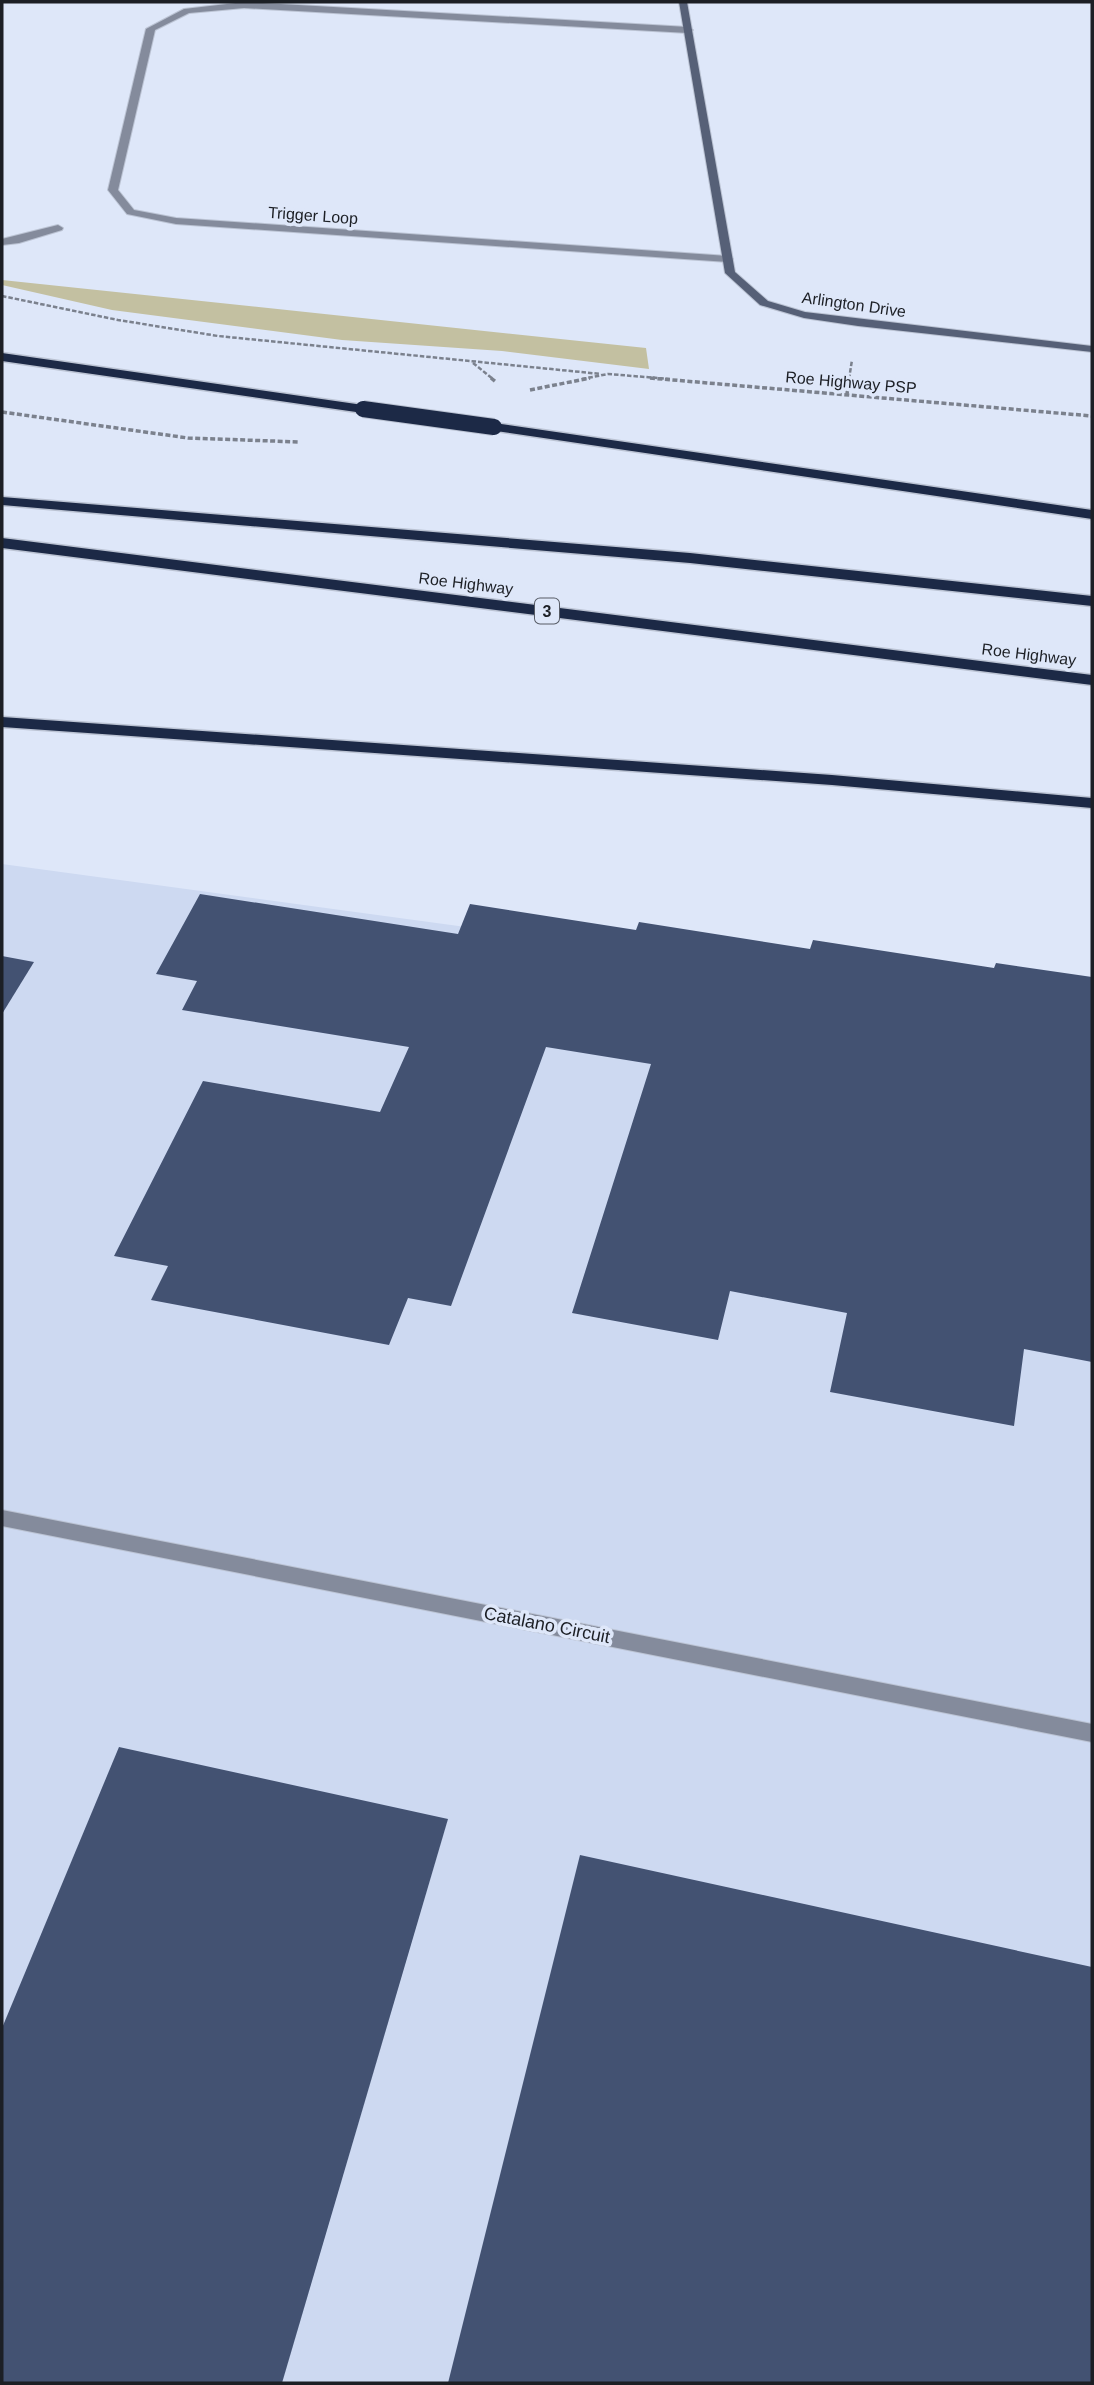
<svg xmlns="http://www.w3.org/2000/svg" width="1094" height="2385" font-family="Arial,sans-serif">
	<rect width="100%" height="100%" fill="#dee7f9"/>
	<!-- built -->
	<path fill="#cdd9f1" d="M2,864L1092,1012V2383H2Z"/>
	<!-- green -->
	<path fill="#c3c0a1" d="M2,280L646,348L649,369L502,351L342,340L112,310L2,285Z"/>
	<!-- building -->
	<g fill="#435272">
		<path d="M200,894L458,934L470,904L636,930L639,922L810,949L813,940L994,968L996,963L1092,977V1362L1024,1349L1014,1426L830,1392L847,1313L730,1291L718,1340L572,1313L651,1064L546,1047L451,1306L408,1298L389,1345L151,1300L168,1266L114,1256L203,1081L380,1112L409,1047L182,1010L197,981L156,974Z"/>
		<path d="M2,956L34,962L2,1014Z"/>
		<path d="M119,1747L448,1819L282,2383H2V2028Z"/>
		<path d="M580,1855L1092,1967V2383H448Z"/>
	</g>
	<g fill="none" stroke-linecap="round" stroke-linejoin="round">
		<defs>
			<path id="lane" d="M58,225L63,228L62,230L19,243L2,245V239Z"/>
			<g id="street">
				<path d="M244,2L688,27L693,30L688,33L244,8L189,13L155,30L118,190L134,210L176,218L728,256L733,259L728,262L176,224L127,214L108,190L146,29L184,9Z"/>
				<path d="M2,1510L1092,1724V1742L2,1526Z"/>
			</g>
			<path id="secondary" d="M679,2H687L735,272L768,301L805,312L1092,346V352L858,326L804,318L760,305L725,273Z"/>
			<g id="highway">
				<path d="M2,353L363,405L370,409L363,413L2,361Z"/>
				<path d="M494,423L1092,510V519L489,430L487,427Z"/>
				<path d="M2,497L690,553L1092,596V606L690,563L2,505Z"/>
				<path d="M2,538L1092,675V685L2,548Z"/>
				<path d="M2,717L832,775L1092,798V808L832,785L2,727Z"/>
			</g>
		</defs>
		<!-- lane casing -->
		<use href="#lane" stroke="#bbc3d3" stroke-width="2"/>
		<!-- street casing -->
		<use href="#street" stroke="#bbc3d3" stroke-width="2"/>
		<!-- secondary casing -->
		<use href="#secondary" stroke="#bbc3d3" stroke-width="2"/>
		<!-- highway casing -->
		<use href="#highway" stroke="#bbc3d3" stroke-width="3"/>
		<!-- path-far1 -->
		<g stroke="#7b818d" stroke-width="2.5" stroke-dasharray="4.5 2" stroke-linecap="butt">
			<path d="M2,296L118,320L218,336L601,374"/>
			<path d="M473,363L493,379"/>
			<path d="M582,379L608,374L670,379"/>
			<path d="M849,379L852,360"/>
		</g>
		<!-- path -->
		<g stroke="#7b818d" stroke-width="3.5" stroke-dasharray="5 2.5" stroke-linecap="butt">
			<path d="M491,378L496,382"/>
			<path d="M650,378L1092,416"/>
			<path d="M530,390L590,378"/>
			<path d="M847,394L849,378"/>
			<path d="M2,412L188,438L300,442"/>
		</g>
		<!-- lane -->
		<use href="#lane" fill="#848b9c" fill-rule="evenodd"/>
		<!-- street -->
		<use href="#street" fill="#848b9c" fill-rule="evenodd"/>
		<!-- secondary -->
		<use href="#secondary" fill="#566077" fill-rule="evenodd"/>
		<!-- highway -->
		<use href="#highway" fill="#1c2946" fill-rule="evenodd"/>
		<defs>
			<path id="highway-bridge" d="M363,409L494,427"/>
		</defs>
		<!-- highway-bridge casing -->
		<use href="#highway-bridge" stroke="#bbc3d3" stroke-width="18" stroke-linecap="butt"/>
		<!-- highway-bridge -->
		<use href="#highway-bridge" stroke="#1c2946" stroke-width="16"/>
	</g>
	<g text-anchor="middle" stroke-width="7" stroke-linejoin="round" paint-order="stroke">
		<!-- far-street labels -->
		<g font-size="16" fill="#1c1f25" stroke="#dee7f9">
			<text transform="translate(313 215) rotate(4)" y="6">Trigger Loop</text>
			<text transform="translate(854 304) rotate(8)" y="6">Arlington Drive</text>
			<text transform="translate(851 382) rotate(5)" y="6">Roe Highway PSP</text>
			<text transform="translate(466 583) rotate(7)" y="6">Roe Highway</text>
			<text transform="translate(1029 654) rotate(7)" y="6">Roe Highway</text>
		</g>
		<!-- shield labels -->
		<rect fill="#dee7f9" stroke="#565b65" stroke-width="2" x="535" y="598.5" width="24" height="25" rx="5"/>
		<g font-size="16" font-weight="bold" fill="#1c1f25">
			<text x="547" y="617">3</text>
		</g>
		<!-- street labels -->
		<g font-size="18" fill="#1c1f25" stroke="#dee7f9">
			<text transform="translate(547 1625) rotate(11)" y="6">Catalano Circuit</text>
		</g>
	</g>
	<!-- border -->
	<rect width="1094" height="2385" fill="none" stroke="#1c1f25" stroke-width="7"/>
</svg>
